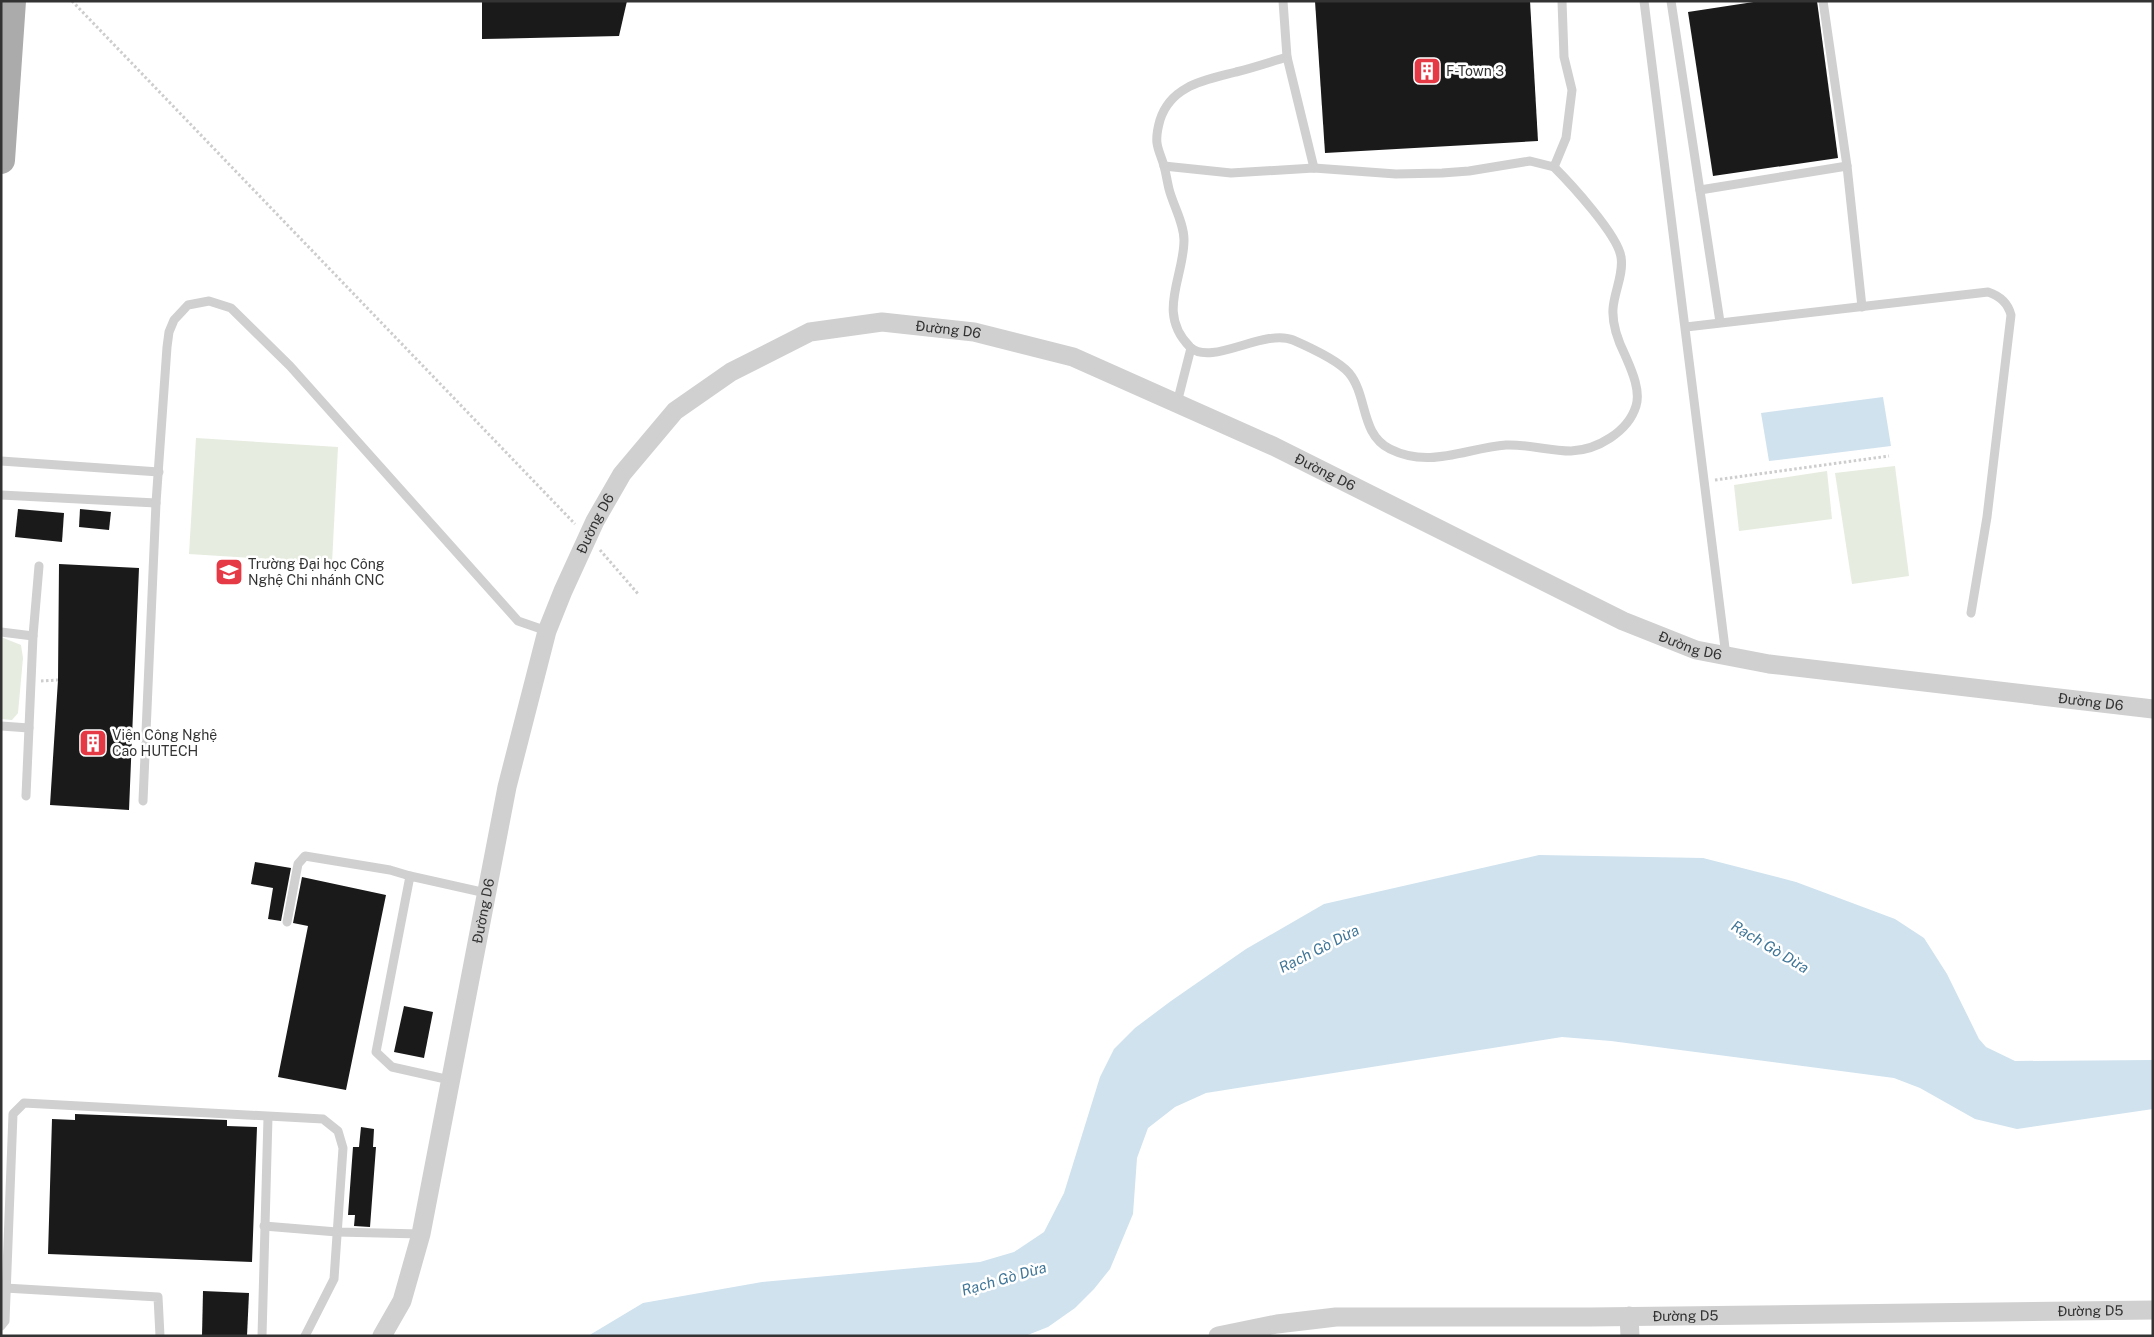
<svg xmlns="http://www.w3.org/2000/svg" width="2154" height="1337" font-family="'Public Sans',sans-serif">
	<rect width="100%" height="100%" fill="#fff"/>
	<!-- green -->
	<g fill="#e6ecdf">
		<path d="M196,438L338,447L332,563L189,554Z"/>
		<path d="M1895,466L1909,576L1852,584L1835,473Z"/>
		<path d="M1827,471L1832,519L1739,531L1734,485Z"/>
		<path d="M1,637L21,645L23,658L18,713L12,720L1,719Z"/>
	</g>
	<!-- water -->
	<g fill="#cfe2ee">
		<path d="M1883,397L1891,446L1769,461L1761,413Z"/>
		<path d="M1539,855L1703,858L1796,882L1895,919L1924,938L1947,974L1979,1039L1986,1047L2015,1061L2153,1060V1109L2017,1129L1975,1119L1920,1088L1894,1078L1611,1041L1562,1037L1206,1093L1175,1107L1148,1128L1137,1158L1133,1214L1110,1269L1094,1289L1075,1308L1048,1327L1025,1336H588L643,1303L762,1282L980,1262L1014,1252L1044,1232L1064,1193L1100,1077L1114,1049L1135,1028L1171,1001L1246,949L1324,904Z"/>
	</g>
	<!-- building -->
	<g fill="#1a1a1a">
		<path d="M482,1H627L619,36L482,39Z"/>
		<path d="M1315,1H1530L1538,141L1325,153Z"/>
		<path d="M1760,1H1817L1838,158L1713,176L1688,12Z"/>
		<path d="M18,509L64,513L62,542L15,537Z"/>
		<path d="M80,509L111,512L109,530L79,527Z"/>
		<path d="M59,564L139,568L129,810L50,805L58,680Z"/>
		<path d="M255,862L291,868L281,921L268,919L273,888L251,884Z"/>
		<path d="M302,877L386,895L346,1090L278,1077L308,926L293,923Z"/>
		<path d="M404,1006L433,1012L424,1058L394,1052Z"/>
		<path d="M75,1114L227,1120V1126L257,1127L252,1262L48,1254L52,1119L75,1120Z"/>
		<path d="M361,1127L374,1129L373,1147H376L370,1227L354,1226L355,1215H348L353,1147H359Z"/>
		<path d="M203,1291L249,1293L247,1336H202Z"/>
	</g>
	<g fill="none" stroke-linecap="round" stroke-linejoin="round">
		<!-- path -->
		<g stroke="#cdcdcd" stroke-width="3" stroke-dasharray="2.5 2.5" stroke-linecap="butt">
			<path d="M72,1L575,524"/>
			<path d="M1715,480L1889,456"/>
			<path d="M600,550L639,595"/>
			<path d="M41,681L58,680"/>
		</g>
		<!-- service -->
		<g stroke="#d0d0d0" stroke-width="9">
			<path d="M1283,1L1287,57L1314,168"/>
			<path d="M1644,1L1726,656"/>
			<path d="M1671,1L1720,322"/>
			<path d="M1823,1L1847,166L1862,307"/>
			<path d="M1287,57C1270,62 1253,68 1236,72C1206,80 1171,85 1160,120C1158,127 1156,135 1157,143C1158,151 1162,158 1164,166C1166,173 1167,181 1169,189C1173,205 1184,223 1184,240C1184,278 1156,313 1190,347C1211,367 1264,328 1293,340C1309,347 1338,360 1349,373C1368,396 1360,434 1390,449C1430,469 1466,448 1506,445C1528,444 1549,451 1571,451C1597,450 1628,432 1636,406C1641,390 1631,369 1625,355C1618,341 1612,325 1613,309C1614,292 1624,274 1621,257C1618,235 1570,183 1554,167"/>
			<path d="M1164,166L1231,173L1314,168L1396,174L1442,173L1469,171L1530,161L1554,167L1566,138L1572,90L1564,57L1562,1"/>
			<path d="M1700,190L1847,166"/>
			<path d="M1686,327L1988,292C2000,296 2008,303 2011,315L1987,517L1971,613"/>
			<path d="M1177,403L1191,348"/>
			<path d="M1,461L159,472"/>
			<path d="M1,495L156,503"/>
			<path d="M1,632L33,636"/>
			<path d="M1,726L29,728"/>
			<path d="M26,796L33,636L39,566"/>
			<path d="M143,801L156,503L167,347L169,332L174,320L188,305L209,301L231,308L290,366L518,621L547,631"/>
			<path d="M287,922L298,864L305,856L390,870L410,876"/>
			<path d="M450,1080L392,1067L376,1052L410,876L486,893"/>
			<path d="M264,1226L337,1232L421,1234"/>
			<path d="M5,1288L158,1297L160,1336"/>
			<path d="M1,1326L5,1321L13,1114L24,1103L323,1119L338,1131L343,1148L334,1279L305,1336"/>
			<path d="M262,1336L268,1117"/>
		</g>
		<!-- minor -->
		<g stroke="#d0d0d0" stroke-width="19">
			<path d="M1629,1316L1630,1336"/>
			<path id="s1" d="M382,1336L402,1301L421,1234L507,787L547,631L563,591L595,521L622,474L675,411L731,372L810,332L882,322L974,332L1073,357L1273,446L1623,621L1696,650L1769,664L2153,709"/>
			<path id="s2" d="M1218,1336L1277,1324L1336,1317H1590L2153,1310"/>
		</g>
		<!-- primary -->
		<path stroke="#ababab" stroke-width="28" d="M1,160L12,1"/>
	</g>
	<!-- icons -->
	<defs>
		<symbol id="building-square" viewBox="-11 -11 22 22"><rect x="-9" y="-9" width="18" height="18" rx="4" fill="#e63946" stroke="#fff"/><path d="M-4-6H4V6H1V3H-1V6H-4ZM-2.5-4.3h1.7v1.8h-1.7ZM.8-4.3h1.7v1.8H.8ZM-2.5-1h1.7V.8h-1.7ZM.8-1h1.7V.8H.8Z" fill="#fff"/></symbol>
		<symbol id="university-square" viewBox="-11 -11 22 22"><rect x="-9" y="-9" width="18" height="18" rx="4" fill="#e63946" stroke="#fff"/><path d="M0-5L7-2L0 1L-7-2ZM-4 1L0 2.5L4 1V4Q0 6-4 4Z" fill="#fff"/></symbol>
	</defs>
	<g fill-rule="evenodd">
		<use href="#building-square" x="1411" y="55" width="32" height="32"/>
		<use href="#university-square" x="213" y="556" width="32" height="32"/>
		<use href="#building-square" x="77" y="727" width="32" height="32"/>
	</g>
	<g text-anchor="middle" stroke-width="5" stroke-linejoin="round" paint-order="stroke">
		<!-- poi labels -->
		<g font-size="14" fill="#333" stroke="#fff" text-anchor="start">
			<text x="1446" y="76">F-Town 3</text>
			<text x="248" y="569">Trường Đại học Công<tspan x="248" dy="16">Nghệ Chi nhánh CNC</tspan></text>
			<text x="112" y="740">Viện Công Nghệ<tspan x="112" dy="16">Cao HUTECH</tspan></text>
		</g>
		<!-- street labels -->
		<g font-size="14" fill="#333" stroke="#fff">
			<text dy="5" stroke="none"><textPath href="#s1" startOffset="1279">Đường D6</textPath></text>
			<text dy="5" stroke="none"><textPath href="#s1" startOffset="1684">Đường D6</textPath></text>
			<text dy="5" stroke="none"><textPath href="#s1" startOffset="844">Đường D6</textPath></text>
			<text dy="5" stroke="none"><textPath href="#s1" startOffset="2089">Đường D6</textPath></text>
			<text dy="5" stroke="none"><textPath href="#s1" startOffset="2494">Đường D6</textPath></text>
			<text dy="5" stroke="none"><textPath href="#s1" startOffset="439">Đường D6</textPath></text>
			<text dy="5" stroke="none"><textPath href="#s2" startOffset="874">Đường D5</textPath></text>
			<text dy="5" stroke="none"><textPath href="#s2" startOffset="469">Đường D5</textPath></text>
		</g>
		<!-- water labels -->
		<g font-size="15" font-style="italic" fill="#3f7597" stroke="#fff">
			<text transform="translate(1770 947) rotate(31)" y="5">Rạch Gò Dừa</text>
			<text transform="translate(1319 949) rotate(-27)" y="5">Rạch Gò Dừa</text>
			<text transform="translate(1004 1279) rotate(-16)" y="5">Rạch Gò Dừa</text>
		</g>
	</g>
	<!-- border -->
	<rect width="2154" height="1337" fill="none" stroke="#333333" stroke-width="5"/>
</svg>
